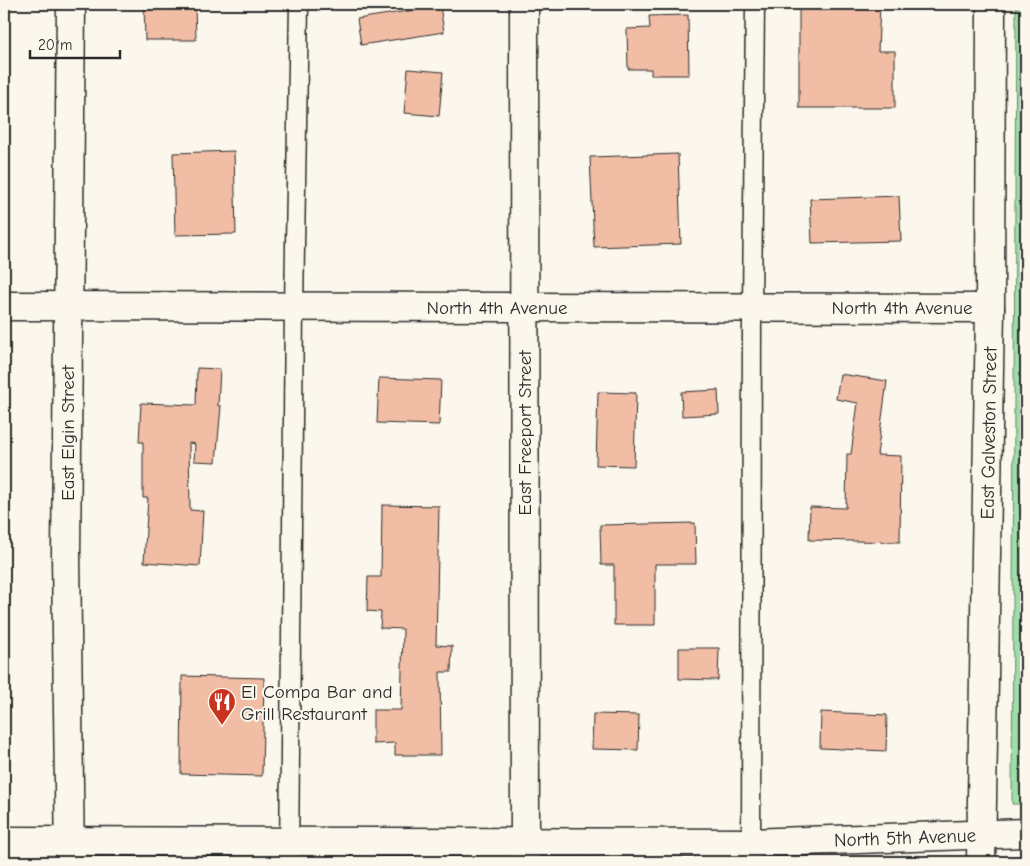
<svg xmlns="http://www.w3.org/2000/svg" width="1030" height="866" font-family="'Comic Neue',sans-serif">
	<rect width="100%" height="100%" fill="#fbf7ec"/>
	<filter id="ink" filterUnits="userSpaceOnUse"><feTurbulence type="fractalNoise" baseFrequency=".02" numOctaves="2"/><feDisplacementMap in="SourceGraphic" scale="10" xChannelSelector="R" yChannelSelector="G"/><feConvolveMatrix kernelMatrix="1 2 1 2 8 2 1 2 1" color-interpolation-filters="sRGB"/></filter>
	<g filter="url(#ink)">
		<!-- green -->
		<path fill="#9edfa9" stroke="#64856a" d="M1016,4H1026V804H1012Z"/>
		<!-- building -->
		<g fill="#f2bda5" stroke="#2b2b2b">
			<path d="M144,4H195L196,40H145Z"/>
			<path d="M799,4H880L878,51H895V108H799Z"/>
			<path d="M440,6L444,32L361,45L357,19Z"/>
			<path d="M688,15L689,75H651V69H628L627,29L650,28L649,16Z"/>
			<path d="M408,69L443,72L439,116L404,113Z"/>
			<path d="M234,151L236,234L175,235L173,153Z"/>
			<path d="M678,154L681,244L594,247L590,157Z"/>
			<path d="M899,196L901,241L812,243L810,199Z"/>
			<path d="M197,368L220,369L218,406H221L216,462L194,461L195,444L189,443L190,510L203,511L200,566L144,562L148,498H143V442H139L141,403L196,405Z"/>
			<path d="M840,374L887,381L877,455L901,456L900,542L809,540L810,507L846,508L847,454H851L858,403L836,399Z"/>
			<path d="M379,378L441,380L439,425L377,423Z"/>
			<path d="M718,390L719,414L682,416L681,392Z"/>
			<path d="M598,392L636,393L634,466L596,465Z"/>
			<path d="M382,505L439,506L436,645L452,646L451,672H440L441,755H395V743L373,744V710H401L403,629L380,628L381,612L367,611L368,577H381Z"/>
			<path d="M695,523L696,564H655V625H614V565H601L600,525Z"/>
			<path d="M679,648H719L718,680L679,679Z"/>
			<path d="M182,676L264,678L262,776L181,774Z"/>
			<path d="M821,712L887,715L886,751L820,748Z"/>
			<path d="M593,714L639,715L638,750L592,749Z"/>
		</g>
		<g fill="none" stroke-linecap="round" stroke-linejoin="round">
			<defs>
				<g id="lane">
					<path d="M289,862L294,307L299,4"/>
					<path d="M751,862L752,307L755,4"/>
				</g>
				<g id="street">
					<path d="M524,4L525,861"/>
					<path d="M4,306L990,308"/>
					<path d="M4,841L751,843L1026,833"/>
					<path d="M70,862L66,555L71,4"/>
					<path d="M981,862L990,308L991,4"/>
				</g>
			</defs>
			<!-- lane casing -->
			<use href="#lane" stroke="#2b2b2b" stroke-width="21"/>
			<!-- street casing -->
			<use href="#street" stroke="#2b2b2b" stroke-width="31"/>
			<!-- lane -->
			<use href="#lane" stroke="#fbf7ec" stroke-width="18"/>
			<!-- street -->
			<use href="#street" stroke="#fbf7ec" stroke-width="28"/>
		</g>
	</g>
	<!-- icons -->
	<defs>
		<symbol id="restaurant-pin" viewBox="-11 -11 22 30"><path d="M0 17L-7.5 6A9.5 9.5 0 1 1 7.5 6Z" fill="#c8321e" stroke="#fbf7ec"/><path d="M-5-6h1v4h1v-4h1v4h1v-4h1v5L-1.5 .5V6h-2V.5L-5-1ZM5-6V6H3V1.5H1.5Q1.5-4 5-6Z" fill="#fff"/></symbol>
	</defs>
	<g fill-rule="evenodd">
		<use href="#restaurant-pin" x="206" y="686" width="32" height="43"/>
	</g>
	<g text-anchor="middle" stroke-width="4" stroke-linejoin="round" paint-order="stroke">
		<!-- street labels -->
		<g font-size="19" fill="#2b2b2b" stroke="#fbf7ec">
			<text x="497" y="314">North 4th Avenue</text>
			<text x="902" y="314">North 4th Avenue</text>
			<text transform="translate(67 433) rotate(-90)" y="7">East Elgin Street</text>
			<text transform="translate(524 433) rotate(-90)" y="7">East Freeport Street</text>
			<text transform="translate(988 433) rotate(-89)" y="7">East Galveston Street</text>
			<text transform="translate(905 837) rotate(-2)" y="7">North 5th Avenue</text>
		</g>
		<!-- poi labels -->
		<g font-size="19" fill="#2b2b2b" stroke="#fbf7ec" text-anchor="start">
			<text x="241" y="698">El Compa Bar and<tspan x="241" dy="22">Grill Restaurant</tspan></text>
		</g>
	</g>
	<!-- margin -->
	<rect width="1030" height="866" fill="none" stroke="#fbf7ec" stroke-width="20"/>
	<rect x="10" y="10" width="1010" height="846" fill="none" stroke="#2b2b2b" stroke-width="2" filter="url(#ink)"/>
	<!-- scale -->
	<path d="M30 50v8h90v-8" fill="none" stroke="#2b2b2b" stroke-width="2.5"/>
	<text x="38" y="50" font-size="15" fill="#2b2b2b" stroke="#fbf7ec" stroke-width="4" paint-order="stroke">20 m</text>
</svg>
